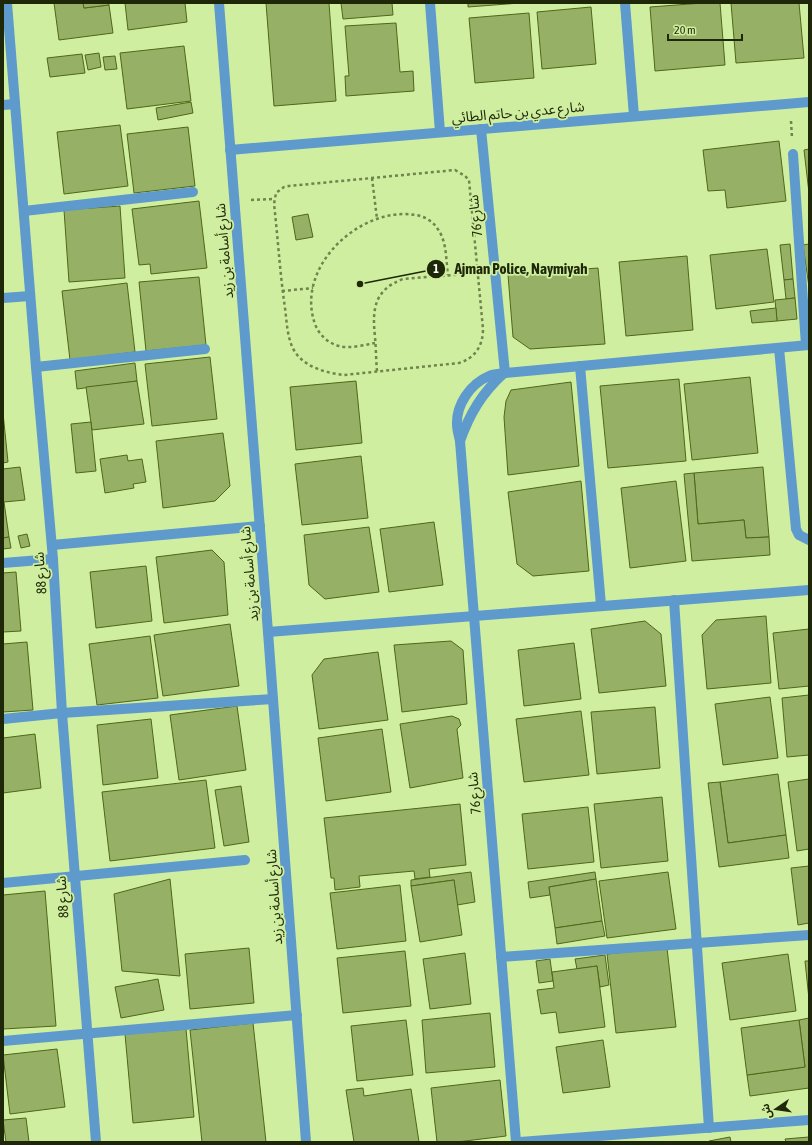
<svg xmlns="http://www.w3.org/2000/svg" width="812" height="1145" font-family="'Asap Condensed','Noto Sans Arabic',sans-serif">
	<rect width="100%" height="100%" fill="#d0ee9f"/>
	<!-- building -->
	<g fill="#96b165" stroke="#4f6717">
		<path d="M54,3H83L84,8L109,5L113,33L59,40Z"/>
		<path d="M83,3H109V5L84,8Z"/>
		<path d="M125,3H185L187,22L128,30Z"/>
		<path d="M266,3H329L336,101L274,106Z"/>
		<path d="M341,3H392L393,15L343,19Z"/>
		<path d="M468,3H520L468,7Z"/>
		<path d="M703,3H720L725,65L655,71L650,7Z"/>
		<path d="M731,3H799L804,58L736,63Z"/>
		<path d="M591,7L596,64L542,69L537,12Z"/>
		<path d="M529,13L534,78L475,83L469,18Z"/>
		<path d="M396,23L400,72L413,71L414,91L346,96L345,76H349L345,26Z"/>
		<path d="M184,46L191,101L127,109L120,53Z"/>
		<path d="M99,53L101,67L88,70L85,55Z"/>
		<path d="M82,54L85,73L50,77L47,58Z"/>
		<path d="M115,56L117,69L105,70L103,57Z"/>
		<path d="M191,102L193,113L158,120L156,108Z"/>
		<path d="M120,125L128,186L64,194L57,132Z"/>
		<path d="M188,127L195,186L134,193L127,134Z"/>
		<path d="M779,141L786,201L727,208L725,190L708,191L703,150Z"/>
		<path d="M809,149V193L804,150Z"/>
		<path d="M199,201L207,268L151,274L150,264L139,265L132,209Z"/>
		<path d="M120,206L125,278L69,282L64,210Z"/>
		<path d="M308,214L313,237L296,240L292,217Z"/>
		<path d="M790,244L793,279L784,280L780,245Z"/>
		<path d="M809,244V287L803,245Z"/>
		<path d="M767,249L774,302L716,309L710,255Z"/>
		<path d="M687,256L693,330L626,336L619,262Z"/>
		<path d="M598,268L605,344L530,349L513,337L508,275Z"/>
		<path d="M199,277L206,345L146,351L139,282Z"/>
		<path d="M793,279L795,298L786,299L784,280Z"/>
		<path d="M127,283L135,352L70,360L62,291Z"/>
		<path d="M795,298L797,319L777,321L775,300Z"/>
		<path d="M776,308L777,321L752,323L750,311Z"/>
		<path d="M210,357L217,419L152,426L145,364Z"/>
		<path d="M135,363L137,381L77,389L75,371Z"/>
		<path d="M750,377L758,453L692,460L684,384Z"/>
		<path d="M679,379L686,461L608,468L600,386Z"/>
		<path d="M137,381L144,424L92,430L86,387Z"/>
		<path d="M356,381L362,443L296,450L290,387Z"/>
		<path d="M571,382L579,466L508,475L504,417L506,401L511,390Z"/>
		<path d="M3,413L8,462L3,463Z"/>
		<path d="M91,422L96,471L76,473L71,424Z"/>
		<path d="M223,433L230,486L215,501L163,508L156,441Z"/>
		<path d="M127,455L128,461L142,459L146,482L133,484L134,488L105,493L100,459Z"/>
		<path d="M361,456L368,518L302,525L295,464Z"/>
		<path d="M20,467L25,500L4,502L9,537L3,538V469Z"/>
		<path d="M763,467L769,537L746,538L744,520L698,524L694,473Z"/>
		<path d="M694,473L698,524L744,520L746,538L769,537L770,555L692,561L684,474Z"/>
		<path d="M581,481L589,571L533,576L517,564L508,492Z"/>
		<path d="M676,481L686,561L630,568L621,488Z"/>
		<path d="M434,522L443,585L389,592L380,529Z"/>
		<path d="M369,527L379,592L325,599L309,585L304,535Z"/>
		<path d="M27,534L30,546L21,548L18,536Z"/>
		<path d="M9,537L11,548L3,549V538Z"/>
		<path d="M212,550L224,562L228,615L164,623L156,557Z"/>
		<path d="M146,566L152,621L96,628L90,572Z"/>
		<path d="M16,572L21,631L3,632V573Z"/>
		<path d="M766,616L771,683L707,689L702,635L716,620Z"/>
		<path d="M645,621L661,634L666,686L599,693L591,629Z"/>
		<path d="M230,624L239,686L163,696L154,635Z"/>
		<path d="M809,629V686L779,689L773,633Z"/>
		<path d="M150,636L158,698L97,705L89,644Z"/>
		<path d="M451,641L463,650L467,704L402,712L394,645Z"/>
		<path d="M27,642L33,710L3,712V644Z"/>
		<path d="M574,643L581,699L524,706L518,650Z"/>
		<path d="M378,652L388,720L319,729L312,675L324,659Z"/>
		<path d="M809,695V755L787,757L782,698Z"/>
		<path d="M770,697L778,758L723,765L715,704Z"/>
		<path d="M237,706L246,770L179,780L170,715Z"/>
		<path d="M655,707L660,768L597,774L591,712Z"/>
		<path d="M581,711L589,775L524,782L516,719Z"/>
		<path d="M452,716L459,719L461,725L457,729L463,778L410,788L400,724Z"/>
		<path d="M151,719L158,778L103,785L97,725Z"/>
		<path d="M382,729L391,792L326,801L318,738Z"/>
		<path d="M35,734L41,788L3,793V738Z"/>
		<path d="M778,774L786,835L728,843L720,782Z"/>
		<path d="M809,779V849L797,851L788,782Z"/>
		<path d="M206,780L215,848L110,861L102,792Z"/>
		<path d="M720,782L728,843L786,835L789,858L719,867L708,783Z"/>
		<path d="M241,786L249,842L224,846L215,790Z"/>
		<path d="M662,797L668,861L601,868L594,804Z"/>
		<path d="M460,804L466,865L429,869L430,877L415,879L414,871L359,876L360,887L335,890L334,878H331L324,818Z"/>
		<path d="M588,807L594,862L528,869L522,814Z"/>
		<path d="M809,866V923L798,925L791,868Z"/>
		<path d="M471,872L475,902L457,905L454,880L411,886V880Z"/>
		<path d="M595,872L596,879L549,887L550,895L530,898L528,882Z"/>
		<path d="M668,872L676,929L607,938L599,881Z"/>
		<path d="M170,879L180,976L122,971L114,894Z"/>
		<path d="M596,879L602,921L555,928L549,887Z"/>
		<path d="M454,880L462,935L420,942L411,886Z"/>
		<path d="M400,885L406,941L337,949L330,893Z"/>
		<path d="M45,891L56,1026L3,1029V895Z"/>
		<path d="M602,921L605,936L557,944L555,928Z"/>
		<path d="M249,948L254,1003L190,1009L185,954Z"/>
		<path d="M667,948L676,1027L616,1033L607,954Z"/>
		<path d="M405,951L411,1006L343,1013L337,958Z"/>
		<path d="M465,953L471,1004L430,1009L423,959Z"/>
		<path d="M788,954L796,1011L730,1020L722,963Z"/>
		<path d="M605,955L609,985L600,987L597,966L577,969L575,959Z"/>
		<path d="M550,959L553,981L539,983L536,961Z"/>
		<path d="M805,961H809V999Z"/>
		<path d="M597,966L605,1027L559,1033L556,1012L541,1014L537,990L554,988L552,972Z"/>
		<path d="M158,979L164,1010L121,1018L115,987Z"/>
		<path d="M490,1013L495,1067L426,1073L422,1020Z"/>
		<path d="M809,1018V1088L750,1096L747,1075L805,1067L799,1020Z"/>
		<path d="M406,1020L413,1075L357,1081L351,1026Z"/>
		<path d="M799,1020L805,1067L747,1075L741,1028Z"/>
		<path d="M253,1023L266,1142H202L190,1030Z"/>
		<path d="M186,1029L194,1117L133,1123L125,1034Z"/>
		<path d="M603,1040L610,1087L563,1093L556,1047Z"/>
		<path d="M57,1049L65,1107L10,1114L3,1055Z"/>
		<path d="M500,1080L506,1136L457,1142H437L431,1088Z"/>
		<path d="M363,1088L364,1096L411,1089L419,1142H354L346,1090Z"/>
		<path d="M26,1118L29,1142H6L3,1120Z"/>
		<path d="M730,1137L731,1142H710L709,1141Z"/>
		<path d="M809,1137V1142H786L785,1139Z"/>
	</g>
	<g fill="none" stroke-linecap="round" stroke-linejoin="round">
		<!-- path -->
		<g stroke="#70844e" stroke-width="2.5" stroke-dasharray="3 3" stroke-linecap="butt">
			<path d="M791,121L792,138"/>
			<path d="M455,170L465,176L469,180L483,329C483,346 475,358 459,363L344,375C327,373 306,368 295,352C287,339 287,323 285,308C280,274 278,239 274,204L276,193L284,187L289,186Z"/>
			<path d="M372,178L377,219"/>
			<path d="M251,200L274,199"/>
			<path d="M282,291L313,288"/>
			<path d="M375,343C364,345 350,349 339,346C328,343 319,335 315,324C296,271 351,215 403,214C418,214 431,217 439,231C447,243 446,262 448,275"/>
			<path d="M377,371C376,360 376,348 375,337C372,309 374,290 403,279L478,273"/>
		</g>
		<!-- minor -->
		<g stroke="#5e9acc" stroke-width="10">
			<path d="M7,3L36,367L53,559L62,713L96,1142"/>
			<path d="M219,3L268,632L306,1142"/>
			<path d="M430,3L440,132"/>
			<path d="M625,3L634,116"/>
			<path d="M3,105L15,104"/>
			<path d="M481,129L505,373"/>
			<path d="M230,150L809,102"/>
			<path d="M793,154L806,345"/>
			<path d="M24,211L193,192"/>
			<path d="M3,298L30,296"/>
			<path d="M779,348L796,529L799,535L809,540"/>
			<path d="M580,366L601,605"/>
			<path d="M36,367L205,349"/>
			<path d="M460,441C470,413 482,393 504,373"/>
			<path d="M52,545L260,526"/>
			<path d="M3,563L53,559"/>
			<path d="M674,600L709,1128"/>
			<path d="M268,632L809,590"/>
			<path d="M3,719L62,713L273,699"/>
			<path d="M3,883L245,860"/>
			<path d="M501,957L809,935"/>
			<path d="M3,1041L297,1015"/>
			<path d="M516,1142L460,441C459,436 457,430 457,425C456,405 470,384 489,376C494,374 500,374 505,373L809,345"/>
			<path d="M520,1142L809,1120"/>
		</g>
	</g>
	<g text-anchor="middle" stroke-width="3.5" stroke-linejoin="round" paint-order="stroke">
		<!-- street labels -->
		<g font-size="14" fill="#1e2808" stroke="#d0ee9f">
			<text transform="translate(518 112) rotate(-5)" y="5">شارع عدي بن حاتم الطائي</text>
			<text transform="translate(475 216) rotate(-96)" y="5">شارع 76</text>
			<text transform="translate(224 251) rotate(-95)" y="5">شارع أسامة بن زيد</text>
			<text transform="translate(40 573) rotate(-94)" y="5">شارع 88</text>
			<text transform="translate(249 574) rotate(-95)" y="5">شارع أسامة بن زيد</text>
			<text transform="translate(474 793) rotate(-95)" y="5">شارع 76</text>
			<text transform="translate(62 897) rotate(-94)" y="5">شارع 88</text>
			<text transform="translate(274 897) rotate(-94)" y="5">شارع أسامة بن زيد</text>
		</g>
	</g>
	<!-- callouts -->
	<path fill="none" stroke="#1e2808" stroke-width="1.5" d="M360 284L436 269"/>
	<g fill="#1e2808" stroke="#d0ee9f" stroke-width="1.5">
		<circle cx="360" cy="284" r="4"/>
		<circle cx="436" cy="269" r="10"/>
	</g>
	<g font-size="12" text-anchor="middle" font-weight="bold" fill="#fff">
		<text x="436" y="273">1</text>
	</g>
	<g font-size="15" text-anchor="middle" font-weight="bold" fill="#1e2808" stroke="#d0ee9f" stroke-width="3.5" stroke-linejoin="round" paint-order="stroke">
		<text x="521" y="274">Ajman Police, Naymiyah</text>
	</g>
	<!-- border -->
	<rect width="812" height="1145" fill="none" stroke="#1e2808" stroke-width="8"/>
	<!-- north arrow -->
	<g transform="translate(776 1109) rotate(257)" stroke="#d0ee9f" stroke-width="3" paint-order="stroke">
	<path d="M0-3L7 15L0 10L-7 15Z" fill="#1e2808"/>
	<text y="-6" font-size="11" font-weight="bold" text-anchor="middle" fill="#1e2808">ش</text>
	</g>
	<!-- scale -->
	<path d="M668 34v6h74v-6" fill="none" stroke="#1e2808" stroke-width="2"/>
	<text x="674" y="34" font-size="12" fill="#1e2808" stroke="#d0ee9f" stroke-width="3" paint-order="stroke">20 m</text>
</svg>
